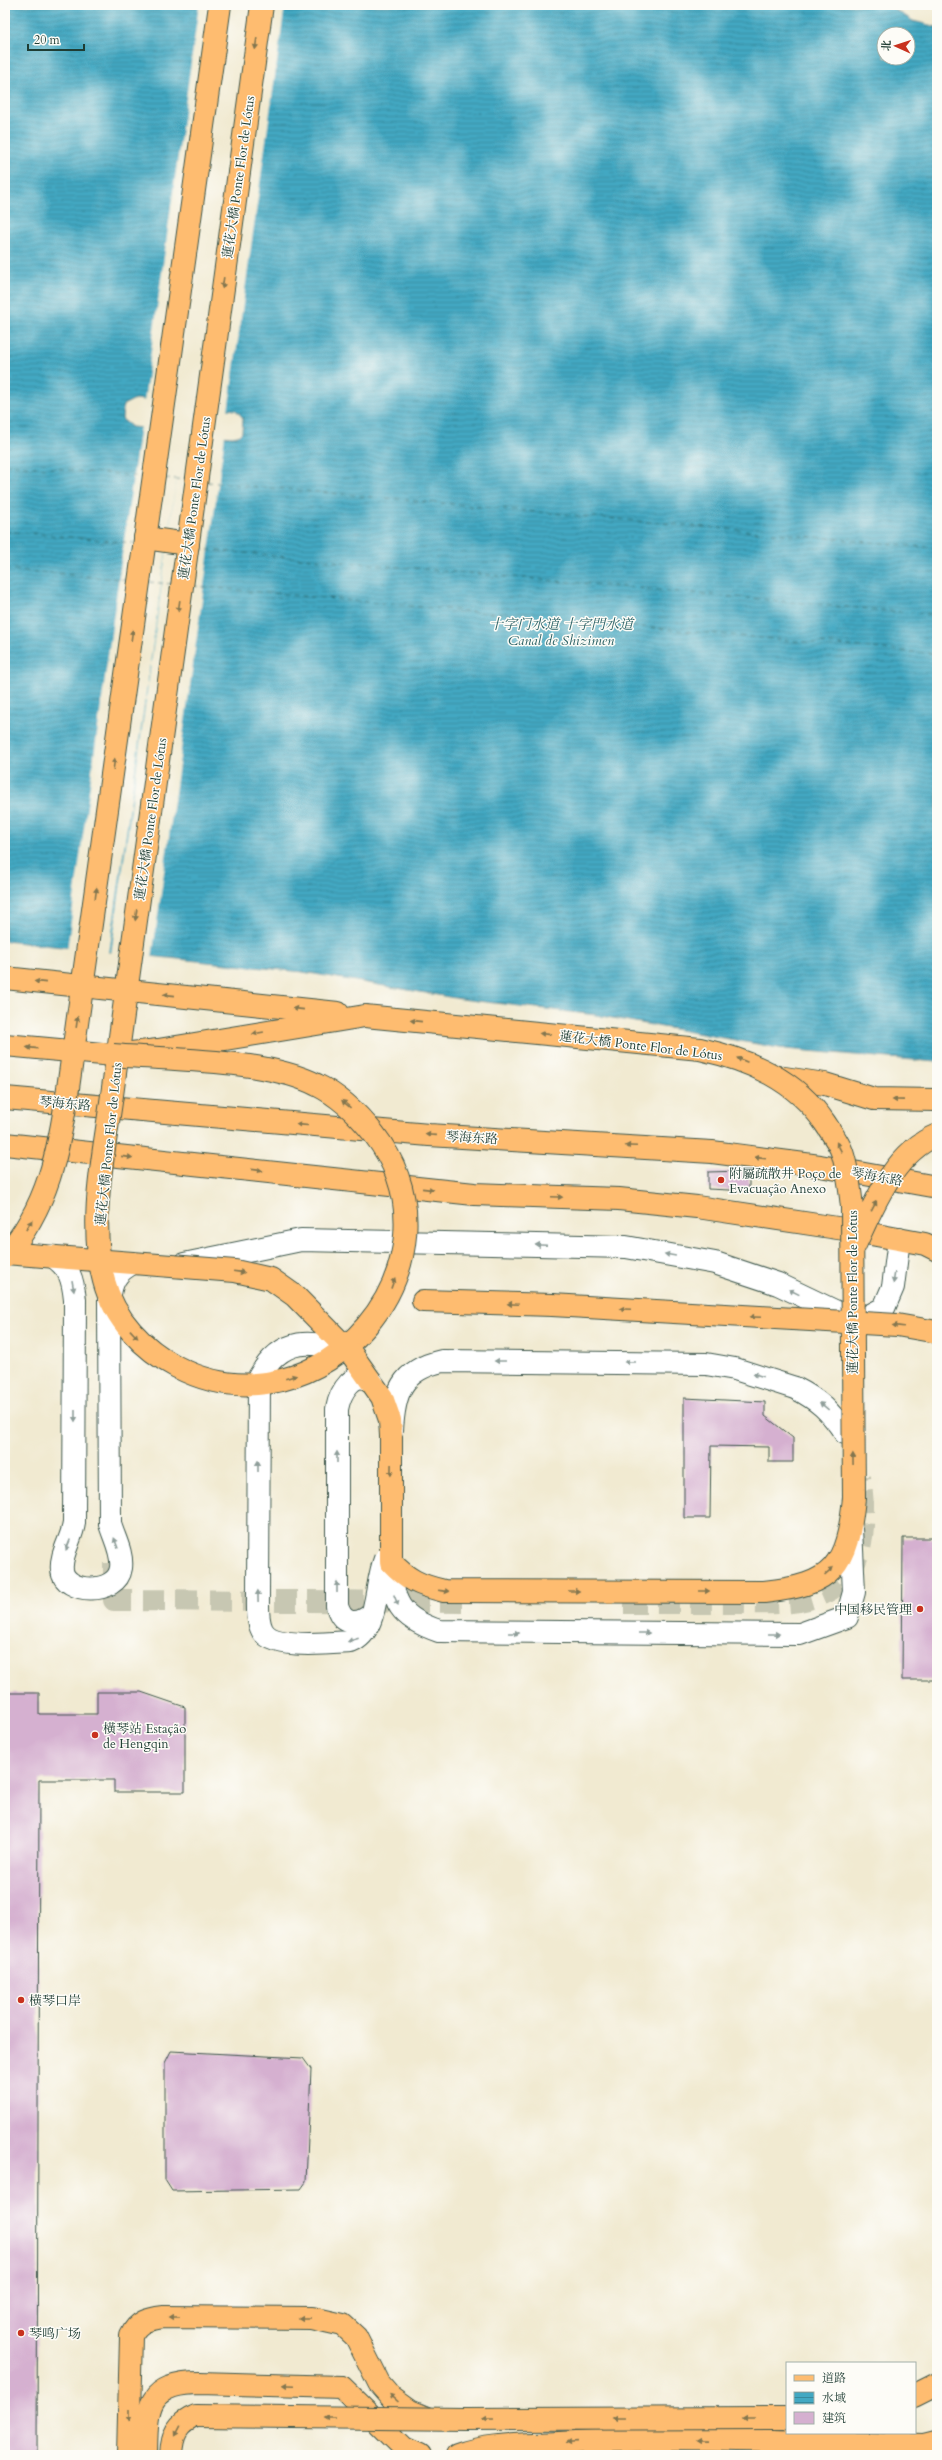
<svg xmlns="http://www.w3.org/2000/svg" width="942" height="2460" font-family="Cardo,'Noto Serif SC',serif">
	<defs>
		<pattern id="water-rules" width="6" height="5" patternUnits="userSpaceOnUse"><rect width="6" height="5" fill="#42a8c2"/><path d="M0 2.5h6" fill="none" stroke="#378a9e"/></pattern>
	</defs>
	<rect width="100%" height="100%" fill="#fdfcf7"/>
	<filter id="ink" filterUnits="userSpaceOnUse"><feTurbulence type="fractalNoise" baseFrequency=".025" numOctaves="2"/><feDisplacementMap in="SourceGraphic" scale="8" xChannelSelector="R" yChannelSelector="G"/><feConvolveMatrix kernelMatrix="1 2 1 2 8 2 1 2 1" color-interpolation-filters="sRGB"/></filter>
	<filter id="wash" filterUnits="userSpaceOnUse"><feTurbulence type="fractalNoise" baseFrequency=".012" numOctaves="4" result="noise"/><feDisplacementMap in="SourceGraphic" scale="16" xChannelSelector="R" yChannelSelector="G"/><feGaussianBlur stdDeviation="0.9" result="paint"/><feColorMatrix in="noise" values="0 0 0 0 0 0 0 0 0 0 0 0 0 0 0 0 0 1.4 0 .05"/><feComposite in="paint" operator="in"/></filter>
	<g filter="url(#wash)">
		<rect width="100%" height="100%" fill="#f1ead1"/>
		<!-- water -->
		<path fill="url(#water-rules)" stroke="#30727b" fill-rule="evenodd" d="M5,5H888L913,21L937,27V1062L785,1049L596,1015L461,999L303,972L5,941ZM884,34H908V58H884ZM135,399L236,410L243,418L242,432L238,436L232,437L132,427L122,419L123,405Z"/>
		<!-- pier -->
		<g fill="#f1ead1">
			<path d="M199,5H285L228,411L144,402Z"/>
			<path d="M140,426L225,435L152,958L111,954L177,473L109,954L67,950Z"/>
		</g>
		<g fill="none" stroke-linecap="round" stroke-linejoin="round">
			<!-- ferry -->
			<g stroke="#2b6266" stroke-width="1" stroke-dasharray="5 4" stroke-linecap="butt">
				<path d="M5,464L144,477"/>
				<path d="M165,478L186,480"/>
				<path d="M207,482L937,548"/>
				<path d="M5,531L134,543"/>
				<path d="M199,549L937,615"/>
				<path d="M5,569L128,580"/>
				<path d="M149,582L172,584"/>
				<path d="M193,586L937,654"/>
			</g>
		</g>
		<g id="blocks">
			<!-- building -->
			<g fill="#d5b0d0">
				<path d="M742,1171V1176H749V1191L708,1189V1172Z"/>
				<path d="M684,1398L765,1402V1416L793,1438V1462H769V1447L711,1446L710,1518H684Z"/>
				<path d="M903,1538H937V1680H902Z"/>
				<path d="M97,1692H141L185,1707V1792H114V1780H39L37,2455H5V1693H39V1714H97Z"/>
				<path d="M171,2051L303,2058L311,2069L306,2182L301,2189L172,2191L165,2180V2063Z"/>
			</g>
		</g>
	</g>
	<g filter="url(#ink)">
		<use href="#blocks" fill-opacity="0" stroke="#3e574c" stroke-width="1"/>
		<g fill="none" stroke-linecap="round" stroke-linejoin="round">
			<!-- minor-tunnel -->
			<g stroke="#c7c7b2" stroke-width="22" stroke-dasharray="22 11" stroke-linecap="butt">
				<path d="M114,1563V1600L471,1602"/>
				<path d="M624,1603C661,1603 698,1603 736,1603C760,1603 785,1605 808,1599C868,1583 867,1527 860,1477"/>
			</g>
			<defs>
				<g id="minor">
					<path d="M184,1264L301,1240L626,1247L715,1263L778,1284L847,1317L863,1319L884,1308L893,1287L899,1239"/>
					<path d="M795,1388C819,1400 830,1411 845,1433"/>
				</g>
				<g id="major">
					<path d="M145,538L188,544"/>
					<path d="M5,978L338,1013"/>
					<path d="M5,1045L113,1055L158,1050L365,1016"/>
					<path d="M778,1077L825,1084L874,1099L937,1100"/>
					<path d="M68,1088L220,5"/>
					<path d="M112,1095L262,5"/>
					<path d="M5,1098L429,1135L712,1152L820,1166L937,1187"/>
					<path d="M5,1144L474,1194L619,1199L697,1207L844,1229L925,1244L937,1250"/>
					<path d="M423,1301L552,1305"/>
					<path d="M915,2395L937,2384"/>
					<path d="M128,2455L131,2336C138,2321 148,2319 164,2317L312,2318L343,2325L356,2337L379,2383L392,2398L410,2411L427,2418"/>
					<path d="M146,2455C147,2409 145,2383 200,2383L342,2387L404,2448L420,2455"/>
					<path d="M171,2455C172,2435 177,2423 196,2416"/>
					<path d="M457,2455C489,2443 525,2445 559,2443C678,2435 805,2442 925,2446L937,2443"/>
				</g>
			</defs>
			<!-- minor casing -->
			<use href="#minor" stroke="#3e574c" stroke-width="24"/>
			<!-- major casing -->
			<use href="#major" stroke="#3e574c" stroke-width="24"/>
			<!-- minor -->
			<use href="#minor" stroke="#fff" stroke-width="22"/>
			<!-- major -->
			<use href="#major" stroke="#febc70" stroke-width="22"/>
			<defs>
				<g id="minor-bridge">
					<path d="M52,1256C70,1267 73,1280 75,1300L74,1523C72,1539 60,1554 62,1570C64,1594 117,1596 121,1568C123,1553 114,1538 110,1524L109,1301C111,1281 116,1272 133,1263"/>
					<path d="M351,1353C312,1339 282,1336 259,1377L258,1596C258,1607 257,1620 262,1630C272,1650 331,1643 351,1642C379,1630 374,1587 385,1559"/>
					<path d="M392,1431C394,1393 401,1370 442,1361L706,1364L735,1369L795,1388"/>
					<path d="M391,1562C391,1602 400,1618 439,1631L800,1634L847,1617L854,1592L851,1528"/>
					<path d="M373,1613C358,1626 343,1626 337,1606V1409C340,1393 354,1366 373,1383"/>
				</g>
				<g id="major-bridge">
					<path d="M112,1095C104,1154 88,1221 104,1281C114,1319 143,1349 177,1367C320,1441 473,1262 374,1134C358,1114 340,1096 317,1085C266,1059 171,1060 113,1055"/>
					<path d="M854,1247C873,1207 893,1153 937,1135"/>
					<path d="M5,1253L235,1271L271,1279L295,1296L351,1353L382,1397L390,1420L391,1436V1562C408,1580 419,1585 444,1591L764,1592C834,1585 847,1566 854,1498L852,1207C850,1188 848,1170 842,1152C839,1143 831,1132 825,1123C796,1080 750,1060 700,1049L365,1016"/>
					<path d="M5,1256C48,1208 59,1150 68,1088"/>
					<path d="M552,1305L897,1325L937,1332"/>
					<path d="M196,2416L465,2419L787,2418"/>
				</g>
			</defs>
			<!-- minor-bridge casing -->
			<use href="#minor-bridge" stroke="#3e574c" stroke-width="24" stroke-linecap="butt"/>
			<!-- major-bridge casing -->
			<use href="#major-bridge" stroke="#3e574c" stroke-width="24" stroke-linecap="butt"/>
			<!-- minor-bridge -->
			<use href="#minor-bridge" stroke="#fff" stroke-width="22"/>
			<!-- major-bridge -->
			<use href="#major-bridge" stroke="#febc70" stroke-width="22"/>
		</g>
		<!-- one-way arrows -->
		<defs><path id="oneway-solid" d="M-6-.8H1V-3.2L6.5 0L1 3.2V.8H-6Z"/></defs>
		<g fill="#83764f">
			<use href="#oneway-solid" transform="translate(256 44) rotate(98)"/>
			<use href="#oneway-solid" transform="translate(223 283) rotate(98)"/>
			<use href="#oneway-solid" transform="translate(179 606) rotate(98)"/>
			<use href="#oneway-solid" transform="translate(132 635) rotate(-82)"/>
			<use href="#oneway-solid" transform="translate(114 764) rotate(-82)"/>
			<use href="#oneway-solid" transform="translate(96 893) rotate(-82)"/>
			<use href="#oneway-solid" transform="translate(136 915) rotate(98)"/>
			<use href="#oneway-solid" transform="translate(40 982) rotate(-174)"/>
			<use href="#oneway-solid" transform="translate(169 995) rotate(-174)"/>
			<use href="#oneway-solid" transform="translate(298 1009) rotate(-174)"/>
			<use href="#oneway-solid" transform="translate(416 1021) rotate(-174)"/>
			<use href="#oneway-solid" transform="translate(77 1022) rotate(-82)"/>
			<use href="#oneway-solid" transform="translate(258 1033) rotate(170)"/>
			<use href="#oneway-solid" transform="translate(545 1034) rotate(-174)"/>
			<use href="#oneway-solid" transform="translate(32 1048) rotate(-174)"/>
			<use href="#oneway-solid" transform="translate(742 1060) rotate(-157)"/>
			<use href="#oneway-solid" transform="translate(898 1100) rotate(-179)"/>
			<use href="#oneway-solid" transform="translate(346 1104) rotate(-140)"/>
			<use href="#oneway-solid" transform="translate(302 1125) rotate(-175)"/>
			<use href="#oneway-solid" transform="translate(431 1135) rotate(-176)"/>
			<use href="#oneway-solid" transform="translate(631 1146) rotate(-177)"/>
			<use href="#oneway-solid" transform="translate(839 1147) rotate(-118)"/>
			<use href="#oneway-solid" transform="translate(127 1157) rotate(6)"/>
			<use href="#oneway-solid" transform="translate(760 1158) rotate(-173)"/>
			<use href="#oneway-solid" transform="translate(257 1170) rotate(6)"/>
			<use href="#oneway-solid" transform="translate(428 1189) rotate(6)"/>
			<use href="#oneway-solid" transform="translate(557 1197) rotate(2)"/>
			<use href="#oneway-solid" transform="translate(874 1206) rotate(-62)"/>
			<use href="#oneway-solid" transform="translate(29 1225) rotate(-58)"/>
			<use href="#oneway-solid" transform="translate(239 1272) rotate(7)"/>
			<use href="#oneway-solid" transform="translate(393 1283) rotate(-70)"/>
			<use href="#oneway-solid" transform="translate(513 1304) rotate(-178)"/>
			<use href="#oneway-solid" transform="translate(625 1309) rotate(-177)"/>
			<use href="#oneway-solid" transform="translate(755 1317) rotate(-177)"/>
			<use href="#oneway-solid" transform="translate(898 1326) rotate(-173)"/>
			<use href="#oneway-solid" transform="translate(134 1334) rotate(47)"/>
			<use href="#oneway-solid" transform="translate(291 1377) rotate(-16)"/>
			<use href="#oneway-solid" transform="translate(853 1459) rotate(-91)"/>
			<use href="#oneway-solid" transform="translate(391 1470) rotate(91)"/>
			<use href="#oneway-solid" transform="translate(829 1571) rotate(-42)"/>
			<use href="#oneway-solid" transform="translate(444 1591) rotate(7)"/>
			<use href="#oneway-solid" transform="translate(574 1591)"/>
			<use href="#oneway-solid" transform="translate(704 1591)"/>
			<use href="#oneway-solid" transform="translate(174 2317) rotate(-180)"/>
			<use href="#oneway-solid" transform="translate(304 2318) rotate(-180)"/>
			<use href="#oneway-solid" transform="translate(289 2385) rotate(-178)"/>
			<use href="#oneway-solid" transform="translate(394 2398) rotate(-138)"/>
			<use href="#oneway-solid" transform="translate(129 2415) rotate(90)"/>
			<use href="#oneway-solid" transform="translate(330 2418) rotate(180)"/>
			<use href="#oneway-solid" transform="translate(618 2418) rotate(180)"/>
			<use href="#oneway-solid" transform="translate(748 2418) rotate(180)"/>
			<use href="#oneway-solid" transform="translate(488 2419) rotate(180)"/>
			<use href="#oneway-solid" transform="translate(178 2431) rotate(118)"/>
			<use href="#oneway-solid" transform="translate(702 2441) rotate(-179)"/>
			<use href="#oneway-solid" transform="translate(572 2442) rotate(176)"/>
		</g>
		<g fill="#8f9e9a">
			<use href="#oneway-solid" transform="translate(541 1245) rotate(-178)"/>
			<use href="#oneway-solid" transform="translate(670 1255) rotate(-170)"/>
			<use href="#oneway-solid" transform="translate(894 1278) rotate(98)"/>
			<use href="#oneway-solid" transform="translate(73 1286) rotate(80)"/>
			<use href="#oneway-solid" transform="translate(794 1292) rotate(-154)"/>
			<use href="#oneway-solid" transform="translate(500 1361) rotate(-180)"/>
			<use href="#oneway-solid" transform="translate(630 1362) rotate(-180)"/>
			<use href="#oneway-solid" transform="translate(758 1375) rotate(-164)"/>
			<use href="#oneway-solid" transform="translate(824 1406) rotate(-141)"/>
			<use href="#oneway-solid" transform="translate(75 1416) rotate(90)"/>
			<use href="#oneway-solid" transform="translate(337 1457) rotate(-90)"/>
			<use href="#oneway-solid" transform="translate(258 1466) rotate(-90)"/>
			<use href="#oneway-solid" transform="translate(116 1543) rotate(-110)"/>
			<use href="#oneway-solid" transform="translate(68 1545) rotate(112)"/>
			<use href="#oneway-solid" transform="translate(337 1587) rotate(-90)"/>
			<use href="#oneway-solid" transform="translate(258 1596) rotate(-91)"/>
			<use href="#oneway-solid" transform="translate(396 1600) rotate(68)"/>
			<use href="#oneway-solid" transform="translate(514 1633)"/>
			<use href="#oneway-solid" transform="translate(644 1633)"/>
			<use href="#oneway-solid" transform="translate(774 1634)"/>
			<use href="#oneway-solid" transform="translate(353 1640) rotate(162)"/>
		</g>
	</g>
	<!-- markers -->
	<g fill="#c8321e" stroke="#fdfcf7" stroke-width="1.5">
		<circle cx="721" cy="1180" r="4"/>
		<circle cx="920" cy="1609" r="4"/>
		<circle cx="95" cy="1735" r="4"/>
		<circle cx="21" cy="2000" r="4"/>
		<circle cx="21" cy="2333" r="4"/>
	</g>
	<g text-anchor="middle" stroke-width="3" stroke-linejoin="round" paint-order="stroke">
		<!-- street labels -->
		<g font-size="13" fill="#1f3d34" stroke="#fdfcf7">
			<text transform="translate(238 177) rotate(-82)" y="5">蓮花大橋 Ponte Flor de Lótus</text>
			<text transform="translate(194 498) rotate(-82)" y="5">蓮花大橋 Ponte Flor de Lótus</text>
			<text transform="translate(150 819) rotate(-82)" y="5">蓮花大橋 Ponte Flor de Lótus</text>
			<text transform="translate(641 1045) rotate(7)" y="5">蓮花大橋 Ponte Flor de Lótus</text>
			<text transform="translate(65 1103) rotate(5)" y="5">琴海东路</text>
			<text transform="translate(472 1137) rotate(3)" y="5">琴海东路</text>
			<text transform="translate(108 1144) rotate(-84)" y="5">蓮花大橋 Ponte Flor de Lótus</text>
			<text transform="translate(877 1176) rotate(10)" y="5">琴海东路</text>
			<text transform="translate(852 1292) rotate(-90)" y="5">蓮花大橋 Ponte Flor de Lótus</text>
		</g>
		<!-- poi labels -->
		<g font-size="13" fill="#1f3d34" stroke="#fdfcf7" text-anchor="start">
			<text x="729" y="1178">附屬疏散井 Poço de<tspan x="729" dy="15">Evacuação Anexo</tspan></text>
			<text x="912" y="1614" text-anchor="end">中国移民管理</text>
			<text x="103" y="1733">橫琴站 Estação<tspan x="103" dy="15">de Hengqin</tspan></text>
			<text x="29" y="2005">横琴口岸</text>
			<text x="29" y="2338">琴鸣广场</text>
		</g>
		<!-- water labels -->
		<g font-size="14" font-style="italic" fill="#2b6266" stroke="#fdfcf7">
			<text x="561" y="629">十字门水道 十字門水道<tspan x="561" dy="16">Canal de Shizimen</tspan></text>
		</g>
	</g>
	<!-- margin -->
	<rect width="942" height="2460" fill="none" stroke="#fdfcf7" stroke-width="20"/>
	<!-- legend -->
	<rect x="786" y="2362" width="130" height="72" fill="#fdfcf7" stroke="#a4b0a9"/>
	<rect x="794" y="2375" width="20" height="6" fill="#febc70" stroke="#a4b0a9"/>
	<text x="822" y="2382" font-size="12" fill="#1f3d34">道路</text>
	<rect x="794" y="2392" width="20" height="12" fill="url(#water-rules)" stroke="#a4b0a9"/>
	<text x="822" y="2402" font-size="12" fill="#1f3d34">水域</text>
	<rect x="794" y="2412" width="20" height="12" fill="#d5b0d0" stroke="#a4b0a9"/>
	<text x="822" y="2422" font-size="12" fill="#1f3d34">建筑</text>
	<!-- north arrow -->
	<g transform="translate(896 46) rotate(273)"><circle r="19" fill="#fdfcf7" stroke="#a4b0a9"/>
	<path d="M0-3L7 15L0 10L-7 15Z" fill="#c8321e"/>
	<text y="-6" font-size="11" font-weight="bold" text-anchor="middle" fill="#1f3d34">北</text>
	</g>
	<!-- scale -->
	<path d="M28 44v6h56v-6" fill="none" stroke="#1f3d34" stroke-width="2"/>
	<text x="34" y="44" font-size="12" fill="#1f3d34" stroke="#fdfcf7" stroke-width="3" paint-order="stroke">20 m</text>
</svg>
